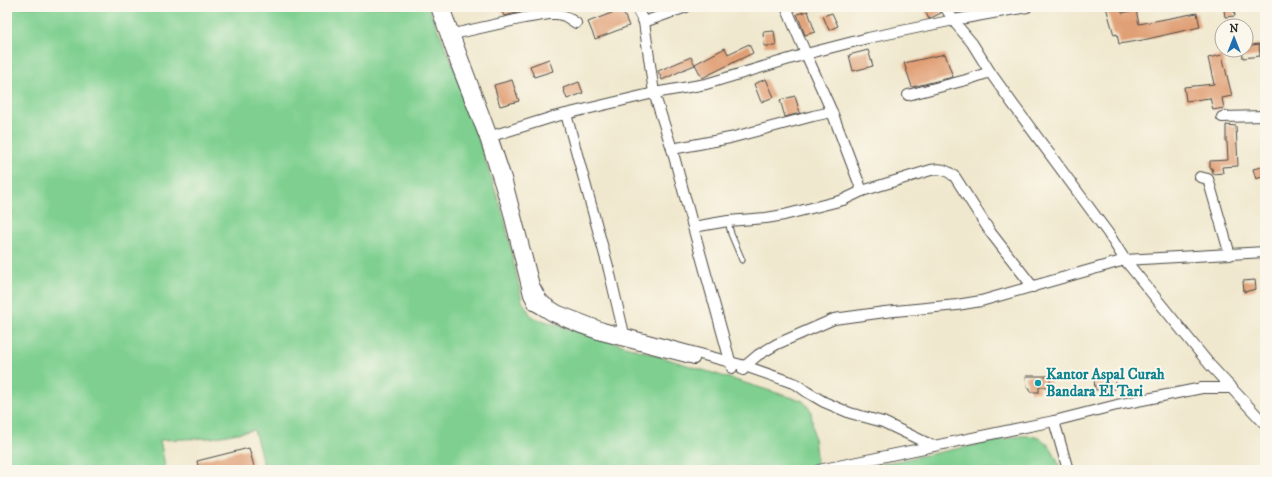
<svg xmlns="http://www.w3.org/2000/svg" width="1272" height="477" font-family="'IM FELL DW Pica',serif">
	<rect width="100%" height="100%" fill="#fbf7ec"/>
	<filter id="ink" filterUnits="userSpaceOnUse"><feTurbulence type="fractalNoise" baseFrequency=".025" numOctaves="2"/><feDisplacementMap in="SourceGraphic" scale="8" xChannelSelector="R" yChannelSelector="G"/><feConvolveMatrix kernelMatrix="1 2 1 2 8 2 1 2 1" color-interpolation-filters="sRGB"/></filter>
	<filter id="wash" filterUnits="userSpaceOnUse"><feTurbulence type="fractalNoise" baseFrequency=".012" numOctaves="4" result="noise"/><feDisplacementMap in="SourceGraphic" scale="16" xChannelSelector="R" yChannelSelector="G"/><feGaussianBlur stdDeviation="0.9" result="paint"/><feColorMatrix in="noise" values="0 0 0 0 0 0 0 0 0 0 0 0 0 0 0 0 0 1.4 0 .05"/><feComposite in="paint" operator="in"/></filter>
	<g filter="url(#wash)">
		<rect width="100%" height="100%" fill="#f0e8ce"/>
		<!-- green -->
		<g fill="#7fd090" stroke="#557e5e">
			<path d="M7,7H428L454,66L504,217L522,301L532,317L803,401L811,411L817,465L798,470H265L254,430L211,438L160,440L166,470H7Z"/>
			<path d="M1020,436C1045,434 1054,447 1060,470H861L867,467Z"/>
		</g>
		<g id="blocks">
			<!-- building -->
			<g fill="#e09f74">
				<path d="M500,7H534L526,11L504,16Z"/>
				<path d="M923,7H939L941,13L929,19Z"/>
				<path d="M1106,7H1120L1122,13L1136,10L1139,24L1197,13L1200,27L1143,40L1119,44L1117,34L1114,35Z"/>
				<path d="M622,9L629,26L595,39L588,22Z"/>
				<path d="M1234,9L1235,16L1225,17L1224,10Z"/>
				<path d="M808,11L815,32L805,35L797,14Z"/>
				<path d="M832,13L838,26L829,30L823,16Z"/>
				<path d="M774,31L776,46H764L763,32Z"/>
				<path d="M749,44L753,53L702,78L695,64L725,48L728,54Z"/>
				<path d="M1259,44L1260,56L1243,58L1242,50H1246V46Z"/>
				<path d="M868,50L873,66L853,71L849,55Z"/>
				<path d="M945,54L953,77L912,87L904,63Z"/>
				<path d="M1222,55L1232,96L1222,98L1224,108L1213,110L1210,98L1186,101L1184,87L1214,84L1208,58Z"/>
				<path d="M691,57L695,65L685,69L662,80L658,71Z"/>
				<path d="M549,59L553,71L534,77L530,66Z"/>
				<path d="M766,79L774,97L761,102L754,84Z"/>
				<path d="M512,80L519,101L500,106L494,85Z"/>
				<path d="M579,82L583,93L567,99L563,88Z"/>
				<path d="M795,96L800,113L785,117L780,100Z"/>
				<path d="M1226,125L1236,126L1238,166L1222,167L1223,173L1213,174L1212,168H1210V161L1228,160L1227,142H1226Z"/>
				<path d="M1265,166V176L1256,179L1253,169Z"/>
				<path d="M1255,280L1256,289L1244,292L1243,281Z"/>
				<path d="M1026,376H1050V387H1039V392H1030V388H1027Z"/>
				<path d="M1115,376V389L1095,390L1094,377Z"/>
				<path d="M249,448L255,470H199L197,461Z"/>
			</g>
		</g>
	</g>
	<g filter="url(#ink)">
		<use href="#blocks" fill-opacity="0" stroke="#494743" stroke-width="1"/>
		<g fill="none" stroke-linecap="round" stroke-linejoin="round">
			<defs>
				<path id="service" d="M728,221L731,234L742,260"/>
				<g id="minor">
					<path d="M436,7L457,67L485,138L508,210L529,295L534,305L541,309L552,316L578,327L601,335L694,359"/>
					<path d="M444,7L492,136L506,178L534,285L541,298L546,303L559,311L603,328L745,366L796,384L807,392L824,402L850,413L883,422L933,446"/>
					<path d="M636,7L644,22L654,93L706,84L806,54L786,7"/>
					<path d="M945,7L956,24L972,43L990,72L1012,103L1108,233L1125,260L1210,365L1265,424"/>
					<path d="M644,22L686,7"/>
					<path d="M449,35L524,18L549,14H557L565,16L576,23"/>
					<path d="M908,95L966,80L990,72"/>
					<path d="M566,114L609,270L624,334"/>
					<path d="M1222,117L1265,116"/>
					<path d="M485,138L553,117L654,93L672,149L693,227L728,221L766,218L784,215L843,200L862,191L832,112L806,54L868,38L954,20L1027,7"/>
					<path d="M672,149L730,138L813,116L832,112"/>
					<path d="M1200,177L1208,179L1230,255"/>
					<path d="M862,191L931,170C941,168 947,170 955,177L991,233L1033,287"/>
					<path d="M693,227L732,368"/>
					<path d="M743,370L745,366L758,355L777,344L834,319L885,312L957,305L981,301L1125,260L1265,252"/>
					<path d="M1054,421L1068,470"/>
					<path d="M819,470L1054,421L1117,405L1202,388H1232"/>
				</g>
			</defs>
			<!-- service casing -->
			<use href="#service" stroke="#494743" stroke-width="7"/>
			<!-- minor casing -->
			<use href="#minor" stroke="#494743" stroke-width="12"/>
			<!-- service -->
			<use href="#service" stroke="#fff" stroke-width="5"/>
			<!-- minor -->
			<use href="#minor" stroke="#fff" stroke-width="10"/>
		</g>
	</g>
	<!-- markers -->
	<circle fill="#0f9aa8" stroke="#fbf7ec" stroke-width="1.5" cx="1038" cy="383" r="4"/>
	<g text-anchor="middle" stroke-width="4" stroke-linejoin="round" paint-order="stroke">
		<!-- culture labels -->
		<g font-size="15" font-weight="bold" fill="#0d838f" stroke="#fbf7ec" text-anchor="start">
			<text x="1046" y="379">Kantor Aspal Curah<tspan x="1046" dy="17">Bandara El Tari</tspan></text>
		</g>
	</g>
	<!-- margin -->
	<rect width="1272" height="477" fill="none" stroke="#fbf7ec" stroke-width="24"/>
	<!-- north arrow -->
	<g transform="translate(1234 38)"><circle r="19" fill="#fbf7ec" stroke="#a8a59f"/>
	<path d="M0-3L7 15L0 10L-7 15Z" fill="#1f6fb2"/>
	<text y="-6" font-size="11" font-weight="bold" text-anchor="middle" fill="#2b2b2b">N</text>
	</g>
</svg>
